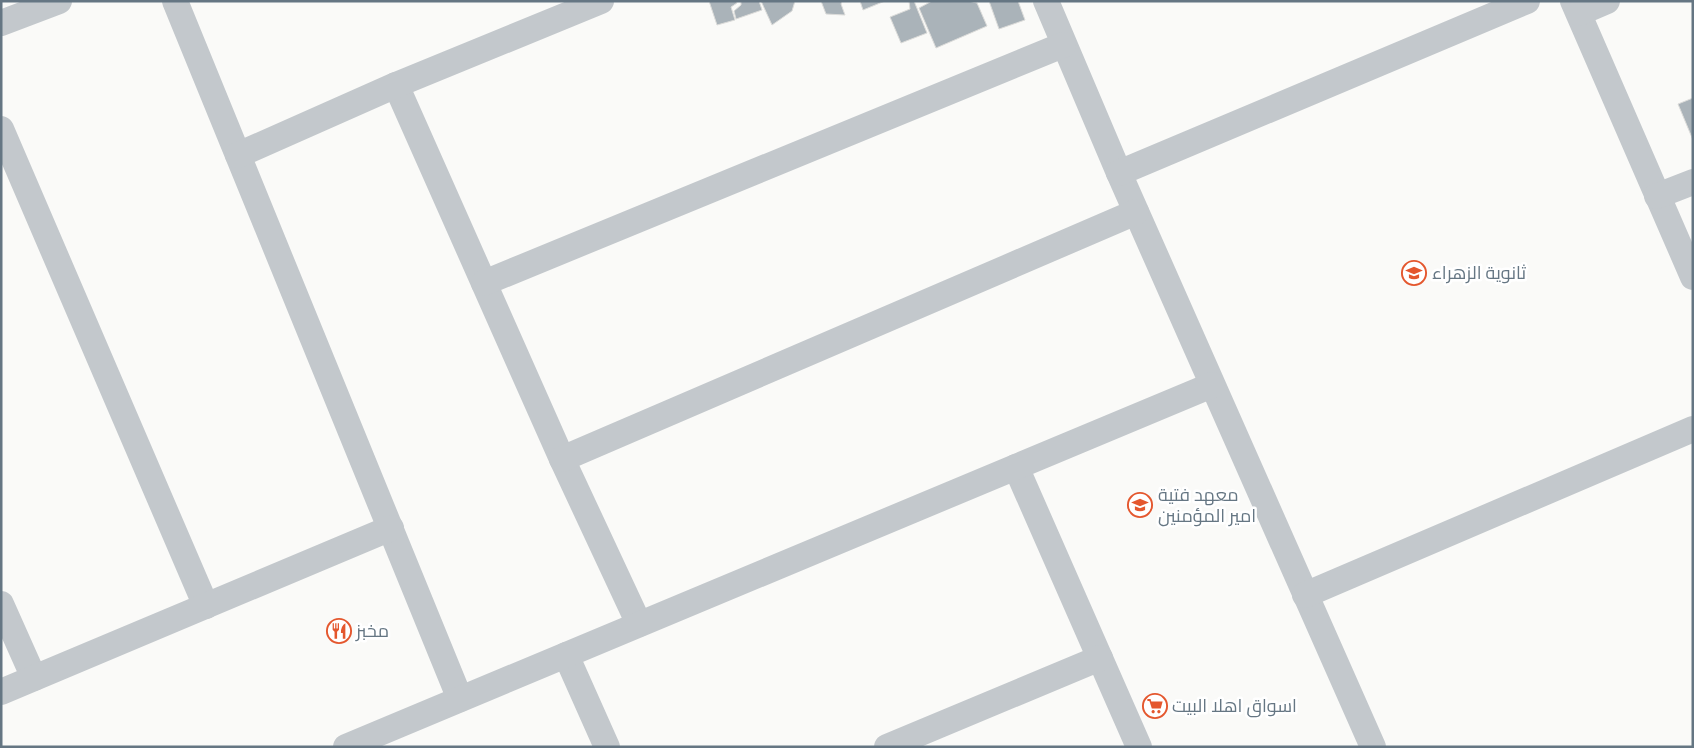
<svg xmlns="http://www.w3.org/2000/svg" width="1694" height="748" font-family="Cabin,Cairo,sans-serif">
	<rect width="100%" height="100%" fill="#fafaf8"/>
	<!-- building -->
	<g fill="#aab3b9" stroke="#dcdcda">
		<path d="M709,1H736L737,3L731,7L735,20L717,25Z"/>
		<path d="M741,1H759L762,10L736,19L734,11L741,5Z"/>
		<path d="M761,1H795L792,11L772,25Z"/>
		<path d="M821,1H842L841,4L845,15L826,14Z"/>
		<path d="M860,1H885L863,10Z"/>
		<path d="M909,1H914L927,33L901,43L890,17L910,9Z"/>
		<path d="M932,1H968L977,3L987,26L936,48L919,8Z"/>
		<path d="M989,1H1018L1025,20L999,29Z"/>
		<path d="M1693,98V140L1678,104Z"/>
	</g>
	<g fill="none" stroke-linecap="round" stroke-linejoin="round">
		<!-- street -->
		<g stroke="#c3c8cc" stroke-width="26">
			<path d="M175,1L460,699"/>
			<path d="M1046,1L1119,173L1373,747"/>
			<path d="M1573,1L1693,277"/>
			<path d="M1579,13L1607,1"/>
			<path d="M1,23L59,1"/>
			<path d="M396,85L562,459L639,624"/>
			<path d="M1,129L206,606"/>
			<path d="M238,155L396,85L601,1"/>
			<path d="M1119,173L1527,1"/>
			<path d="M1657,196L1693,182"/>
			<path d="M484,283L1063,45"/>
			<path d="M562,459L1136,212"/>
			<path d="M1016,467L1139,747"/>
			<path d="M1305,595L1693,429"/>
			<path d="M1,604L34,678"/>
			<path d="M566,655L607,747"/>
			<path d="M1,692L391,528"/>
			<path d="M346,747L1212,385"/>
			<path d="M887,747L1100,658"/>
		</g>
	</g>
	<!-- icons -->
	<defs>
		<symbol id="school-ring" viewBox="-11 -11 22 22"><circle r="9.5" fill="#fff" stroke="#e4572e" stroke-width="1.5"/><path d="M0-5L7-2L0 1L-7-2ZM-4 1L0 2.5L4 1V4Q0 6-4 4Z" fill="#e4572e"/></symbol>
		<symbol id="restaurant-ring" viewBox="-11 -11 22 22"><circle r="9.5" fill="#fff" stroke="#e4572e" stroke-width="1.5"/><path d="M-5-6h1v4h1v-4h1v4h1v-4h1v5L-1.5 .5V6h-2V.5L-5-1ZM5-6V6H3V1.5H1.5Q1.5-4 5-6Z" fill="#e4572e"/></symbol>
		<symbol id="supermarket-ring" viewBox="-11 -11 22 22"><circle r="9.5" fill="#fff" stroke="#e4572e" stroke-width="1.5"/><path d="M-6-5.5h2.5l.6 2H6L4.5 2H-2.5L-4.4-4H-6ZM-1.5 3.2a1.3 1.3 0 1 0 .1 0ZM3 3.2a1.3 1.3 0 1 0 .1 0Z" fill="#e4572e"/></symbol>
	</defs>
	<g fill-rule="evenodd">
		<use href="#school-ring" x="1400" y="259" width="28" height="28"/>
		<use href="#school-ring" x="1126" y="491" width="28" height="28"/>
		<use href="#restaurant-ring" x="325" y="617" width="28" height="28"/>
		<use href="#supermarket-ring" x="1141" y="692" width="28" height="28"/>
	</g>
	<g text-anchor="middle" stroke-width="5" stroke-linejoin="round" paint-order="stroke">
		<!-- poi labels -->
		<g font-size="18" fill="#657683" stroke="#fff" text-anchor="start">
			<text x="1432" y="279">ثانوية الزهراء</text>
			<text x="1158" y="501">معهد فتية<tspan x="1158" dy="21">امير المؤمنين</tspan></text>
			<text x="356" y="637">مخبز</text>
			<text x="1172" y="712">اسواق اهلا البيت</text>
		</g>
	</g>
	<!-- border -->
	<rect width="1694" height="748" fill="none" stroke="#657683" stroke-width="5"/>
</svg>
